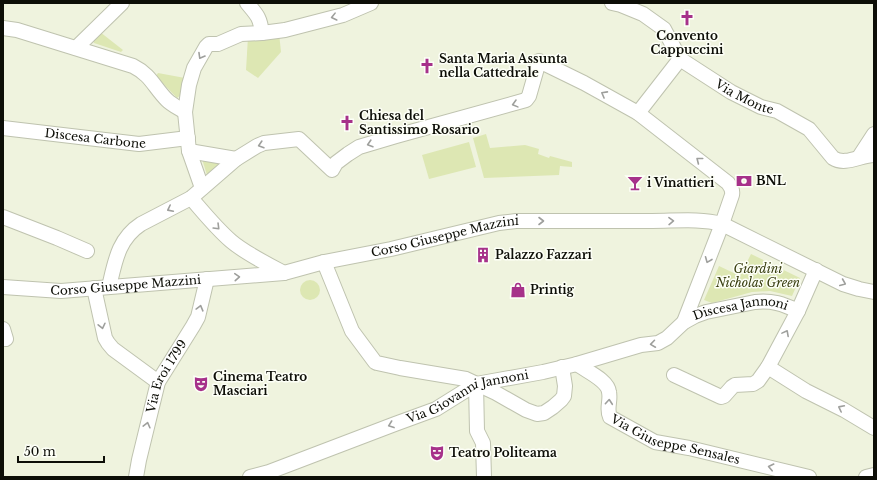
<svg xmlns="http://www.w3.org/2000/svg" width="877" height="480" font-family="'Libre Baskerville',serif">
	<rect width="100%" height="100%" fill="#eff3de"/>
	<!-- green -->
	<g fill="#dde7b3">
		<path d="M100,32L123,50L121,52L94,43L93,40Z"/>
		<path d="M279,33L281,52L258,78L246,70L248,37Z"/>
		<path d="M158,73L185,78L181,95L177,98L156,76Z"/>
		<path d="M486,134L490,148L525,145L539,149L538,154L549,158L550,156L572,162V167L560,166L559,175L484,178L473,138Z"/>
		<path d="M469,142L476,167L429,179L422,155Z"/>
		<path d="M202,159L224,161L207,175Z"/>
		<path d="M751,254L800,278L792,296L770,291L752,292L712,303L704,300L719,266L740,276Z"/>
		<circle cx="310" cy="290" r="10"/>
	</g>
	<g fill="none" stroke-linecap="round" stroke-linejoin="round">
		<defs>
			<g id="minor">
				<path d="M247,3C257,15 260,17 262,33"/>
				<path id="s1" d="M612,3L621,5L643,14L664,29L680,59L731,92L761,107L777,111L809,129L833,158C845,166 861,155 874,155"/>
				<path d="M3,28L17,30L133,66C151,75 154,87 167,100C172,105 179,108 185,112"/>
				<path d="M76,48L122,3"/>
				<path d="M638,113L680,59"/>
				<path id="s2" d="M3,128L139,144L188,138"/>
				<path d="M189,151L236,159"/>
				<path d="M859,157L874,134"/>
				<path d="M202,188L189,151L185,112L189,85L194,68L206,47L209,44H218L241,34L262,33L285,30L343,15L371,3"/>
				<path d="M191,198C204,213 216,228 231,241C245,253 267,264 284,273"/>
				<path d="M3,217L57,238L87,251"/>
				<path d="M324,262L352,331L375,362L377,363L400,368L466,379L496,393L526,410L537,414L544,413L553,407L561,400L564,396L565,386L562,367"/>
				<path id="s3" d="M3,287L61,291L284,273L324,262L391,249L499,223L516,221C561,221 607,221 652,221C676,221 699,218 722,224L843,284L859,289L874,292"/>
				<path d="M109,287C115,262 118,239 141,224L191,198L236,159L257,146L264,143L299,139L332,170L336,163L348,154L359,147L396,136L526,100L529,96L539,61L584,83L638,113L728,183C731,187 733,190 732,195L722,224L684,322"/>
				<path d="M94,288L105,338L108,343L113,349L158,382"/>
				<path d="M3,329L6,339"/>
				<path id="s4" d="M577,364C586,371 608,380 609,392C611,401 606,409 610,417L655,442L689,448L809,477"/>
				<path d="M768,367L806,391L844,410L874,428"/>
				<path d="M674,375L721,397L724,396L732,387L735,385L753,384L758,381L768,367L798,311L816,270"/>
				<path d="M476,384L477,431L483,443L484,477"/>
				<path id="s5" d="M136,477L139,460L158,382L193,326L198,317L207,279"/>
				<path id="s6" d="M250,477L269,472L395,424L436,409L476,384L543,372L577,364L641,345L658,343L667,338L684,322L695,316L706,312L755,302C772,300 783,304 798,311"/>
				<path d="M866,477L874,475"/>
			</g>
		</defs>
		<!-- minor casing -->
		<use href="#minor" stroke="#bfc3af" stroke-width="16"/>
		<!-- minor -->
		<use href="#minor" stroke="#fff" stroke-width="14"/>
	</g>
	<!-- one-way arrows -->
	<defs><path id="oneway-chevron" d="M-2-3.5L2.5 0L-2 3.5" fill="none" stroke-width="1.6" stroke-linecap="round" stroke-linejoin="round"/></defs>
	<g stroke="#9e9f9c">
		<use href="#oneway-chevron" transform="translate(334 17) rotate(166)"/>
		<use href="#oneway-chevron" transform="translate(201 56) rotate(120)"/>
		<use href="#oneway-chevron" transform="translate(604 94) rotate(-151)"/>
		<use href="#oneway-chevron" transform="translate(515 104) rotate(165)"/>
		<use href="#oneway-chevron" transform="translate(370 144) rotate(163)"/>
		<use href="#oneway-chevron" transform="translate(261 145) rotate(163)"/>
		<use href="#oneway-chevron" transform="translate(699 160) rotate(-142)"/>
		<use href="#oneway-chevron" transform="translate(170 209) rotate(153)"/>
		<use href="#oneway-chevron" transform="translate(541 221)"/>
		<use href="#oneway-chevron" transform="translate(671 221) rotate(-1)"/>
		<use href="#oneway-chevron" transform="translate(217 227) rotate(45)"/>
		<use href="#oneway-chevron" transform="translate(708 260) rotate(112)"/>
		<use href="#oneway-chevron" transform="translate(237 277) rotate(-4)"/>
		<use href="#oneway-chevron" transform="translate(843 283) rotate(23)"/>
		<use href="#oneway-chevron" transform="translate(200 308) rotate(-75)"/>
		<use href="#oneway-chevron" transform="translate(102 326) rotate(77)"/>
		<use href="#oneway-chevron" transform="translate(786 333) rotate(-62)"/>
		<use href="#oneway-chevron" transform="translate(653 344) rotate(172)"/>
		<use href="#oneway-chevron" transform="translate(609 402) rotate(-85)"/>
		<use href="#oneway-chevron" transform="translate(841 408) rotate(-153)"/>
		<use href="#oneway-chevron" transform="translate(147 425) rotate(-76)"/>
		<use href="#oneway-chevron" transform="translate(391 425) rotate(160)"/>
		<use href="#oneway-chevron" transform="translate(771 467) rotate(-167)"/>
	</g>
	<!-- icons -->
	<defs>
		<symbol id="church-bare" viewBox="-9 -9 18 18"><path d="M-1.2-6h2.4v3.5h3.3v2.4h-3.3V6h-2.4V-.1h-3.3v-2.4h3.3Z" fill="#a6318a" stroke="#fdfff7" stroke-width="2.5" paint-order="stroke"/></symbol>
		<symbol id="bank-bare" viewBox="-9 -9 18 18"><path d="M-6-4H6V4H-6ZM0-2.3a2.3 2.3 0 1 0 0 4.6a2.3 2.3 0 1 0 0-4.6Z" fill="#a6318a" stroke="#fdfff7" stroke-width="2.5" paint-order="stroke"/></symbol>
		<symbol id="bar-bare" viewBox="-9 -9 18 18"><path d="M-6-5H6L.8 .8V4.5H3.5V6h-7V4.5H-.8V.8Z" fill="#a6318a" stroke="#fdfff7" stroke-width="2.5" paint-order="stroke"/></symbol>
		<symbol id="building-bare" viewBox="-9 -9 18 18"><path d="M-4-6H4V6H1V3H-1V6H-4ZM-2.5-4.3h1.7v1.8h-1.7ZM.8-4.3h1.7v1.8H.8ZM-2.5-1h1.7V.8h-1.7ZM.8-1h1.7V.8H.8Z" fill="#a6318a" stroke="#fdfff7" stroke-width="2.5" paint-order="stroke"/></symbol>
		<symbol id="shop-bare" viewBox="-9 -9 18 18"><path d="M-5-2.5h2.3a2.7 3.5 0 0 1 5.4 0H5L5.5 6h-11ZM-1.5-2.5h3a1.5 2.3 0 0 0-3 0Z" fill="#a6318a" stroke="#fdfff7" stroke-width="2.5" paint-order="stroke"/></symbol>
		<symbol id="theatre-bare" viewBox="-9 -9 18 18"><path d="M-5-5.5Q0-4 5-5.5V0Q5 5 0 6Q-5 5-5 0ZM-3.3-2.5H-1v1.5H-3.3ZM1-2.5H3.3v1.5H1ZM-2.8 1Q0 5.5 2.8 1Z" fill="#a6318a" stroke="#fdfff7" stroke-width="2.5" paint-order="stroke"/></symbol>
	</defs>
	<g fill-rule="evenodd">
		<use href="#church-bare" x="676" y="7" width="22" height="22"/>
		<use href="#church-bare" x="416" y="55" width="22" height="22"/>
		<use href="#church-bare" x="336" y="112" width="22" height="22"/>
		<use href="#bank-bare" x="733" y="170" width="22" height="22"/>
		<use href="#bar-bare" x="624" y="172" width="22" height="22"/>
		<use href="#building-bare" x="472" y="244" width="22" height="22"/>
		<use href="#shop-bare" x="507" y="279" width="22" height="22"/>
		<use href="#theatre-bare" x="190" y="373" width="22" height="22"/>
		<use href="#theatre-bare" x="426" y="442" width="22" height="22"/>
	</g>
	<g text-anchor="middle" stroke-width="3" stroke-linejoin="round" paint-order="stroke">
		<!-- poi labels -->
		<g font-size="12" font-weight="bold" fill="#0d0e07" stroke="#fdfff7" text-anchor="start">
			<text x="687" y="40" text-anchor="middle">Convento<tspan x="687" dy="14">Cappuccini</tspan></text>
			<text x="439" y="63">Santa Maria Assunta<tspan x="439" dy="14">nella Cattedrale</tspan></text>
			<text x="359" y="120">Chiesa del<tspan x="359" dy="14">Santissimo Rosario</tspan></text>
			<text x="756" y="185">BNL</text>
			<text x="647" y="187">i Vinattieri</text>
			<text x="495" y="259">Palazzo Fazzari</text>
			<text x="530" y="294">Printig</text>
			<text x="213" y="381">Cinema Teatro<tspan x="213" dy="14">Masciari</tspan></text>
			<text x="449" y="457">Teatro Politeama</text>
		</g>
		<!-- street labels -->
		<g font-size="12" fill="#0d0e07" stroke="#fdfff7">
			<text dy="4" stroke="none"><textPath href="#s1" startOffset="168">Via Monte</textPath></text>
			<text dy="4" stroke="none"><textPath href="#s2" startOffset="93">Discesa Carbone</textPath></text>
			<text dy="4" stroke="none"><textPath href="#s3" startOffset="447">Corso Giuseppe Mazzini</textPath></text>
			<text dy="4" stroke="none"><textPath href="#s3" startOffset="123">Corso Giuseppe Mazzini</textPath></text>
			<text dy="4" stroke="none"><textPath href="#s6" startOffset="525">Discesa Jannoni</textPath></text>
			<text dy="4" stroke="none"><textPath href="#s5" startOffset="106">Via Eroi 1799</textPath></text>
			<text dy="4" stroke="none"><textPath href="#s6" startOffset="233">Via Giovanni Jannoni</textPath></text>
			<text dy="4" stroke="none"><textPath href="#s4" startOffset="139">Via Giuseppe Sensales</textPath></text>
		</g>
		<!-- park labels -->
		<g font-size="12" font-style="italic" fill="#373d0e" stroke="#fdfff7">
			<text x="758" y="273">Giardini<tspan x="758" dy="14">Nicholas Green</tspan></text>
		</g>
	</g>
	<!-- border -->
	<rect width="877" height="480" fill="none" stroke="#0d0e07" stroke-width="8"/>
	<!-- scale -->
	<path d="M18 456v6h86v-6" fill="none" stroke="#0d0e07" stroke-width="2"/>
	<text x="24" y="456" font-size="12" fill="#0d0e07" stroke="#fdfff7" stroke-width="3" paint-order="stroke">50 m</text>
</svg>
